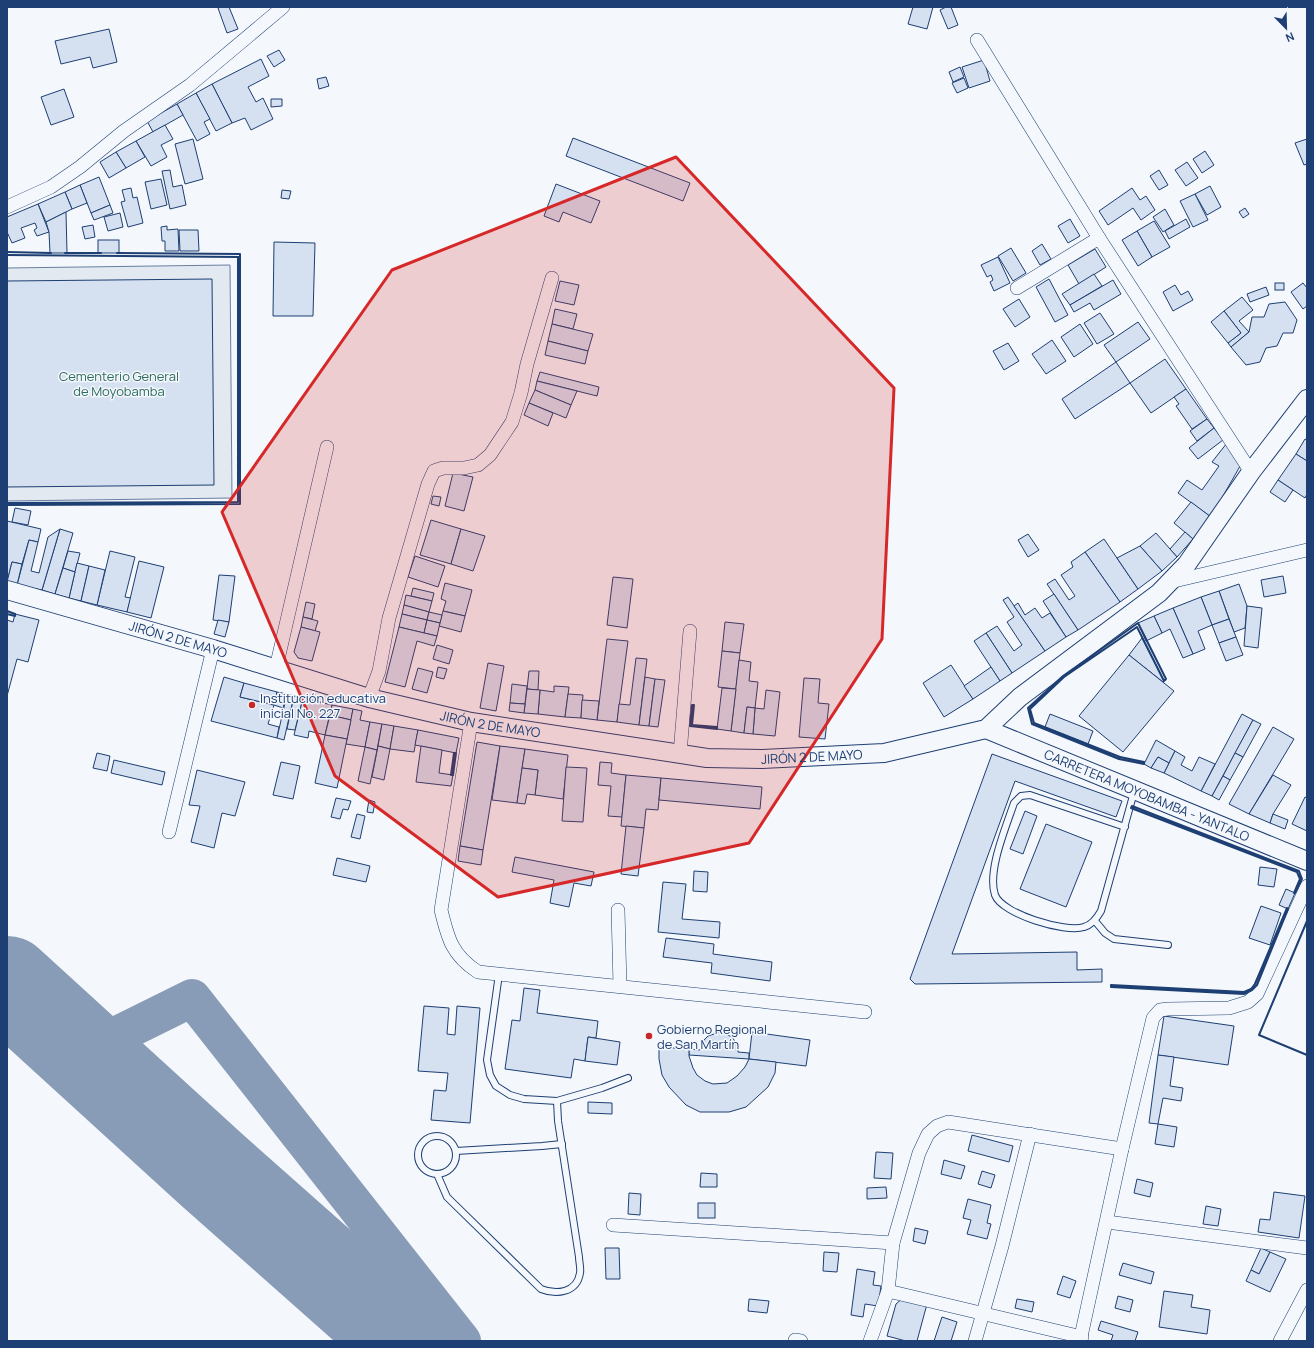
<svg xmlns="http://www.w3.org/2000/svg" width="1314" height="1348" font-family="Manrope,sans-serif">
	<rect width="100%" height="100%" fill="#f4f7fb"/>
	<!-- green -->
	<path fill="#e3e9f0" stroke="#687fa3" d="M230,265L232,498L7,501V268Z"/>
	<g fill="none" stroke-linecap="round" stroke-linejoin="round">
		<!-- taxiway -->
		<path stroke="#889bb7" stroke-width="38" d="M83,1052L192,998L462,1341"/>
		<!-- runway -->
		<path stroke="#889bb7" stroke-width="94" d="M7,983L212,1170L405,1341"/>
	</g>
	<!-- building -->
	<g fill="#d5e0f0" stroke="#1d3f73">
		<path d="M221,7H229L238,29L227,33L218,8Z"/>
		<path d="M913,7H933L927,29L908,24Z"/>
		<path d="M946,7H951L958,25L948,29L940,10Z"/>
		<path d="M109,29L117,62L93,68L90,57L61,64L55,41Z"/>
		<path d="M279,50L285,60L274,67L267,56Z"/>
		<path d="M261,59L269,76L248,87L256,102L263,98L273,119L251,130L245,118L232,123L212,84Z"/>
		<path d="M984,60L990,81L969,88L962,67Z"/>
		<path d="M960,67L964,77L953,82L949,72Z"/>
		<path d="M326,77L329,86L319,89L317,79Z"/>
		<path d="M964,78L968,88L957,93L952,83Z"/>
		<path d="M212,84L232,123L216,131L196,93Z"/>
		<path d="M64,89L74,117L51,125L41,97Z"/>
		<path d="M196,93L210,119L204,122L210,134L197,141L177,104Z"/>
		<path d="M271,99H282V106L271,107Z"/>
		<path d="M177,104L183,115L153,132L147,121Z"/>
		<path d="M165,125L173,139L161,145L167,157L151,166L136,141Z"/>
		<path d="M573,138L690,183L683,201L566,156Z"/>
		<path d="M193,139L203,179L185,184L175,144Z"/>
		<path d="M1307,139V164L1304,165L1295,143Z"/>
		<path d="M136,141L145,157L126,168L116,152Z"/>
		<path d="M1205,151L1214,165L1202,173L1193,159Z"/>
		<path d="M116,152L126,168L109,178L100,162Z"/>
		<path d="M1187,162L1198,178L1186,186L1175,170Z"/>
		<path d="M170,170L173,187L182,185L186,205L170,209L162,171Z"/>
		<path d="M1159,170L1168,185L1159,190L1150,176Z"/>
		<path d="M99,177L110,205L91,213L80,185Z"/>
		<path d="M161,179L167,205L151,209L145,182Z"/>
		<path d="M556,184L600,201L591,223L563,212L559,222L544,216Z"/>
		<path d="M80,185L87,203L72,209L65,192Z"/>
		<path d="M1210,186L1221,207L1207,215L1195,194Z"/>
		<path d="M131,188L133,198L137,197L143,223L128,227L121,202L125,201L122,190Z"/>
		<path d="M1132,188L1140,200L1146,196L1155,210L1141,220L1133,208L1108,225L1099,211Z"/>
		<path d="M282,190L291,191L289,199L281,198Z"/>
		<path d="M65,192L72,209L46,222L38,204Z"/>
		<path d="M1195,194L1208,220L1193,227L1180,201Z"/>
		<path d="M38,204L49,232L37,236L34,230L37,228L35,223L21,228L25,238L12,243L7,232V217Z"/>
		<path d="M110,205L113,213L94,220L91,213Z"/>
		<path d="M1245,208L1249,214L1243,218L1239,212Z"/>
		<path d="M1165,209L1174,225L1163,232L1153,217Z"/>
		<path d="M66,212L67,253H50L49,232L46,222Z"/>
		<path d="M120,213L123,227L108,231L104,217Z"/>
		<path d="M1070,219L1080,236L1068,243L1058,226Z"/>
		<path d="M1186,219L1190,227L1169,239L1165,231Z"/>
		<path d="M1154,221L1170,247L1152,257L1137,231Z"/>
		<path d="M93,225L95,237L85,239L82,227Z"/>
		<path d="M167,226V230L178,229L179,251H165V241H162L161,227Z"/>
		<path d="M179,230H198L199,251H180Z"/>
		<path d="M1137,231L1152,257L1138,266L1122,240Z"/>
		<rect x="98" y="240" width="21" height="13"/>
		<path d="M274,242L315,243L313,316H273Z"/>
		<path d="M1042,244L1051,259L1040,265L1032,251Z"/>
		<path d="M1011,248L1026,273L1013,281L998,256Z"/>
		<path d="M1095,249L1106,267L1079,284L1068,265Z"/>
		<path d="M998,257L1010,283L994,291L990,282L993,280L991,275L987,277L981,265Z"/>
		<path d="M1094,274L1102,286L1070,305L1062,294Z"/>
		<path d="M212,279L214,485L7,487V281Z"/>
		<path d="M1049,279L1068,315L1055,322L1036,287Z"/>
		<path d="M1113,280L1121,294L1094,310L1090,303L1074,312L1070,305Z"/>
		<path d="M560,281L579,285L574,305L555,301Z"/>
		<rect x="1275" y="283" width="9" height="7"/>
		<path d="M1303,283L1307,288V306L1303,309L1291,292Z"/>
		<path d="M1175,285L1181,295L1188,291L1193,300L1173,311L1163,292Z"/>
		<path d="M1266,287L1269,295L1250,302L1247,294Z"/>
		<path d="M1242,297L1253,310L1239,321L1249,332L1231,347L1228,343L1241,333L1224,311Z"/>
		<path d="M1019,299L1030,317L1015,327L1003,309Z"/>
		<path d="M1285,302L1297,320L1293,333H1283L1277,346L1266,348L1260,362L1246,365L1231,347L1249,332L1252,317H1264L1269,304Z"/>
		<path d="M555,309L577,314L573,329L552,324Z"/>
		<path d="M1224,311L1241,333L1228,343L1211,322Z"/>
		<path d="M1100,313L1114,334L1097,344L1084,323Z"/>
		<path d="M1138,322L1150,339L1116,362L1104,345Z"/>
		<path d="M552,324L593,334L588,351L548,341Z"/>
		<path d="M1080,324L1093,344L1074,357L1061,337Z"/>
		<path d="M1052,340L1066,361L1046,374L1032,354Z"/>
		<path d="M548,341L588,351L585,364L545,355Z"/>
		<path d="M1008,343L1019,361L1004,370L993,351Z"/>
		<path d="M1165,359L1186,389L1151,413L1130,383Z"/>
		<path d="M1116,362L1130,383L1075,419L1062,399Z"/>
		<path d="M540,372L599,387L597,396L537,381Z"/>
		<path d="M537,381L577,391L571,405L535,390Z"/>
		<path d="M1186,389L1207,419L1192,429L1176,406L1179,404L1174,397Z"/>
		<path d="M535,390L571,405L566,418L529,403Z"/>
		<path d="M529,403L553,413L548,426L524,415Z"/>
		<path d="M1207,419L1214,428L1197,441L1190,431Z"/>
		<path d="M1214,428L1223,440L1198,459L1189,448Z"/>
		<path d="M1305,439L1307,440V461L1296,454Z"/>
		<path d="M1227,443L1243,461L1211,517L1178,493L1187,480L1202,490L1219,466L1212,462Z"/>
		<path d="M1296,454L1307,461V494L1305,498L1278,480Z"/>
		<path d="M453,473L473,477L464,511L445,506Z"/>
		<path d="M1278,480L1293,490L1285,502L1270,492Z"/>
		<path d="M433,496L441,497L439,506L431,504Z"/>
		<path d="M1191,502L1211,517L1193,539L1174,523Z"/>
		<path d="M15,508L31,511L28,525L12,522Z"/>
		<path d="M431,520L461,529L451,564L420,555Z"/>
		<path d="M7,521L41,529L38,542L29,540L22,564L12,562L7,582Z"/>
		<path d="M60,529L73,533L55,594L42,590Z"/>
		<path d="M60,529L42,590L17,585L29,540L38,542L31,571L39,573L48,537Z"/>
		<path d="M461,529L485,536L473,571L451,564Z"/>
		<path d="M1185,532L1193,539L1177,557L1170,549Z"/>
		<path d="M1156,533L1177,557L1162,571L1140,546Z"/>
		<path d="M1028,534L1039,550L1028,557L1018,540Z"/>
		<path d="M1104,539L1138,589L1120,602L1085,552Z"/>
		<path d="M1140,546L1162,571L1138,589L1117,558Z"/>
		<path d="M68,551L80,553L75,572L63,568Z"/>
		<path d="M110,551L135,557L125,597L131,598L127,612L97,605Z"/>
		<path d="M1085,552L1120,602L1078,630L1047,584L1055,579L1069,600L1075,596L1061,575L1073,567L1071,562Z"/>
		<path d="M415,556L445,566L438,587L408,577Z"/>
		<path d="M139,561L164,567L151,618L127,612Z"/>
		<path d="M12,562L22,564L17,585L7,582Z"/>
		<path d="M77,563L89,566L81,601L69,598Z"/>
		<path d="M89,566L105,570L97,605L81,601Z"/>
		<path d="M63,568L75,572L69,598L55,594Z"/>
		<path d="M219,575L235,576L229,622L213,620Z"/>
		<path d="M1283,576L1286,593L1264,597L1261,580Z"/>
		<path d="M613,577L633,579L627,628L607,625Z"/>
		<path d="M445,583L472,590L465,616L443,611L446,601L441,599Z"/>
		<path d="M1239,584L1247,606L1245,628L1234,632L1219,591Z"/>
		<path d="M413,588L434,593L432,601L411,596Z"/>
		<path d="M1219,591L1229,619L1212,625L1201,597Z"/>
		<path d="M1054,594L1078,630L1066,637L1043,601Z"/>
		<path d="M406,595L432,601L429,612L404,605Z"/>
		<path d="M1008,597L1045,651L1012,673L986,633L997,626L1014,651L1022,645L1007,622L1014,617L1003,600Z"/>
		<path d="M1201,597L1212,625L1198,631L1205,649L1193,654L1173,608Z"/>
		<path d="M306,602L315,604L312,619L303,617Z"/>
		<path d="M1018,603L1025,615L1035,608L1042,618L1050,613L1066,637L1045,651L1014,606Z"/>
		<path d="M404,605L429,612L427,620L402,614Z"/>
		<path d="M1247,606L1262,608L1258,648L1244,646Z"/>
		<path d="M1173,608L1193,654L1183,658L1170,629L1162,633L1154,616Z"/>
		<path d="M443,611L465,616L461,632L439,626Z"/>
		<path d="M429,612L442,615L440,623L427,620Z"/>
		<path d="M15,614L39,620L28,662L17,659L7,696V620L13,622Z"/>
		<path d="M402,614L427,620L424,633L399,627Z"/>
		<path d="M1154,616L1162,633L1146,641L1138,623Z"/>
		<path d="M303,617L318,621L315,631L301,627Z"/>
		<path d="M1229,619L1236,637L1219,643L1212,625Z"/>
		<path d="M218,620L229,622L225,637L214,634Z"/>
		<path d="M427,620L440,623L437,636L424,633Z"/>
		<path d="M725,622L744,624L740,653L722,651Z"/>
		<path d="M301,627L320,632L312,661L298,658L294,652Z"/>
		<path d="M399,627L437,636L434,646L417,641L405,687L385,682Z"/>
		<path d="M986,633L1012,673L1000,681L974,641Z"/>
		<path d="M1236,637L1243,655L1226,661L1219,643Z"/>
		<path d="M1142,638L1164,681L1163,682L1129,655Z"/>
		<path d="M607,639L628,641L617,722L597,720Z"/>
		<path d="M437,645L453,650L449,664L433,659Z"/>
		<path d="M722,651L740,653L736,689L718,687Z"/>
		<path d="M1129,655L1174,691L1123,752L1079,716Z"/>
		<path d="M636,658L647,659L639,725L617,722L619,704L630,705Z"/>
		<path d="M739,660L751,662L749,681L758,682L755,708L747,707L744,733L731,731Z"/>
		<path d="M488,663L504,666L496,711L480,708Z"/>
		<path d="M951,665L973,699L944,717L923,683Z"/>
		<path d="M438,667L447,669L444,679L436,677Z"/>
		<path d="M991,667L1000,681L973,699L964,686Z"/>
		<path d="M418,668L433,672L427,693L412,689Z"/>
		<path d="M529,671H539L538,690L527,689Z"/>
		<path d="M224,677L244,683L240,697L274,705L268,724L279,727L277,738L211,721Z"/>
		<path d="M645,677L655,679L649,726L639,725Z"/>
		<path d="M804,678L820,679L818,703L829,704L825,739L799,737Z"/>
		<path d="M655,679L665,680L658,727L649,726Z"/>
		<path d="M244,683L277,692L274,705L240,697Z"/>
		<path d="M512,684L527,686L525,704L510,703Z"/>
		<path d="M554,686L569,687L565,717L538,714L540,690L554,692Z"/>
		<path d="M722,688L736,689L731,731L717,729Z"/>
		<path d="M527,689L540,690L538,714L524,713Z"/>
		<path d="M766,690L780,692L775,736L753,734L755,708L764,709Z"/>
		<path d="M277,692L287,694L283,708L274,705Z"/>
		<path d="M287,694L294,696L284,740L277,738Z"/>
		<path d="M568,694L583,695L581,718L565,717Z"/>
		<path d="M294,696L303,698L295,730L287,729Z"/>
		<path d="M303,698L332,705L325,735L309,731L308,738L294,735Z"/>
		<path d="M582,700L599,701L597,720L581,718Z"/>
		<path d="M510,703L525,704L524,713L509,711Z"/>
		<path d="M332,705L353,709L351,720L330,715Z"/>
		<path d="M747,707L755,708L753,734L744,733Z"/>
		<path d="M353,709L362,711L360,720L370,722L365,747L346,744Z"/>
		<path d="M1050,714L1093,731L1088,744L1045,727Z"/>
		<path d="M1242,714L1253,720L1212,796L1201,791Z"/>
		<path d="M330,715L351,720L347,739L325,735Z"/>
		<path d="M1253,720L1261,724L1243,757L1235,753Z"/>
		<path d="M370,722L382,724L377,750L365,747Z"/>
		<path d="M382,724L394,726L390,749L378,746Z"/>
		<path d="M394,726L418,730L414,752L390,749Z"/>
		<path d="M1273,727L1294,739L1249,814L1229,804Z"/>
		<path d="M418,730L459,738L456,753L415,745Z"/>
		<path d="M325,735L347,739L337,788L315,783Z"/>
		<path d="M1156,740L1175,751L1169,763L1158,757L1151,768L1144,764Z"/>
		<path d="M477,742L500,746L483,850L460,846Z"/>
		<path d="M378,746L390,749L384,780L372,777Z"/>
		<path d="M421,746L442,750L439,773L453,775L451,786L416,782Z"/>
		<path d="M500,746L525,749L517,803L492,800Z"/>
		<path d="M365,747L377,750L370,784L358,781Z"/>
		<path d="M525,749L568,755L563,799L535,795L538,770L522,768Z"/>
		<path d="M1175,751L1185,757L1181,765L1192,771L1199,757L1215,764L1201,791L1164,773Z"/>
		<path d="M97,753L110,756L107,771L93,768Z"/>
		<path d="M1235,753L1243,757L1230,780L1223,776Z"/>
		<path d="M992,754L1122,801L1116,817L1015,781L952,954L1077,952V970L1102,969V982L915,984L910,979Z"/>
		<path d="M1158,757L1169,763L1164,773L1151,768Z"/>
		<path d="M114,760L165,772L162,785L111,773Z"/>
		<path d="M281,762L300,766L293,799L273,795Z"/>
		<path d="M600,762L612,763L611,773L626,775L622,817L608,816L611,786L598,785Z"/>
		<path d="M566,767L587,768L583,822L562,821Z"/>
		<path d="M522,768L538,770L535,795L527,794L525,804L517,803Z"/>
		<path d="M197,770L245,782L235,816L222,813L214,848L191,842L200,806L189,805Z"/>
		<path d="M626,775L661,778L658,810L646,809L644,828L621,826Z"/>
		<path d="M1273,775L1291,785L1273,814L1270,823L1249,814Z"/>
		<path d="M1223,776L1230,780L1219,800L1212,796Z"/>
		<path d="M661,778L762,787L760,809L659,800Z"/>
		<path d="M1305,797L1307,798V831L1292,824Z"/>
		<path d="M336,798L351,801L348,810L343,809L340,819L331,817Z"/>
		<path d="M369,800L375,802L373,813L367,812Z"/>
		<path d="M1025,811L1037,816L1023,854L1010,849Z"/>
		<path d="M357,814L365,816L360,839L351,837Z"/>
		<path d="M1273,814L1288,820L1285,829L1270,823Z"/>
		<path d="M1046,824L1092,842L1066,907L1020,889Z"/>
		<path d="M626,826L644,828L638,876L621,874Z"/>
		<path d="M460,846L483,850L481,865L458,861Z"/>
		<path d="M515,857L594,872L591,886L574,883L569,907L550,903L554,880L512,872Z"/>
		<path d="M337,858L370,866L366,882L333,875Z"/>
		<path d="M1260,867L1277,869L1274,887L1258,885Z"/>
		<path d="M694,871L708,872L707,892L693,891Z"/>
		<path d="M663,882L686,884L682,919L720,922L719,938L658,932Z"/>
		<path d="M1286,889L1295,893L1288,909L1279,905Z"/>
		<path d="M1261,906L1281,913L1270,945L1249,938Z"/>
		<path d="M666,938L714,944L713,954L772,962L770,981L711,973L712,963L663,957Z"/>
		<path d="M524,988L540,990L537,1013L598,1021L596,1038L588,1037L585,1061L574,1059L571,1078L505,1069L512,1020L520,1021Z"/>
		<path d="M424,1006L449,1008L447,1034L455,1035L457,1006L480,1008L470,1123L431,1120L434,1090L446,1091L448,1073L418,1071Z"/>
		<path d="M1164,1016L1234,1026L1228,1065L1158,1055Z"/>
		<path d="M720,1032L725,1033L733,1038L738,1048V1052L749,1053V1059L689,1055V1049L700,1050L704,1040L708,1036Z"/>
		<path d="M752,1032L810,1040L806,1066L749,1059Z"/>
		<path d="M588,1037L620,1042L617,1065L585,1061Z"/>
		<path d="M659,1047L689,1049V1056L693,1068L697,1075L705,1081L713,1084L727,1083L737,1076L745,1067L749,1059L776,1062L775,1073L768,1087L746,1107L729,1112H700L686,1105L669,1087L662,1075L659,1059Z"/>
		<path d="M1158,1055L1174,1057L1170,1086L1183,1088L1181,1101L1163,1098L1158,1124L1149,1123Z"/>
		<path d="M588,1102L612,1103V1114L588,1113Z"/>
		<path d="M1158,1124L1177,1127L1174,1147L1155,1144Z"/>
		<path d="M972,1135L1013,1146L1009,1162L968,1151Z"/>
		<path d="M876,1152L893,1153L891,1179L874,1178Z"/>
		<path d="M944,1160L965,1166L961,1179L941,1174Z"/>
		<path d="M982,1171L995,1175L991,1188L978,1184Z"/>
		<path d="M701,1173L717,1174V1187H700Z"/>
		<path d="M1137,1179L1153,1183L1150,1197L1134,1193Z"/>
		<path d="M886,1187L887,1198L867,1199V1188Z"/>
		<path d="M1274,1192L1305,1196L1299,1238L1258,1232L1260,1219L1270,1220Z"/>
		<path d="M629,1193L641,1194L640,1215L628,1214Z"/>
		<path d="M968,1199L991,1205L987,1223L991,1224L987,1239L967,1234L971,1220L963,1218Z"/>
		<rect x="698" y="1203" width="17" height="15"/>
		<path d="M1206,1206L1221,1209L1218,1226L1203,1224Z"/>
		<path d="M915,1228L928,1231L925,1244L913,1241Z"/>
		<path d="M605,1248H619L620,1279H606Z"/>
		<path d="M1261,1248L1270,1252L1259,1274L1251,1270Z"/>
		<path d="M824,1252L839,1253L837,1272L823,1271Z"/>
		<path d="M1270,1252L1286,1259L1270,1292L1246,1281L1251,1270L1259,1274Z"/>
		<path d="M1123,1263L1154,1272L1151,1284L1119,1275Z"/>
		<path d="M857,1269L875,1272L873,1285L881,1286L878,1306L865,1304L863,1317L851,1315Z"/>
		<path d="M1063,1276L1076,1281L1070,1298L1057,1294Z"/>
		<path d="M1164,1291L1193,1295L1191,1307L1210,1310L1207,1334L1159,1327Z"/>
		<path d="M1118,1296L1133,1300L1130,1312L1115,1308Z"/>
		<path d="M903,1298L927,1304L917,1341H906L887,1336L896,1304Z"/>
		<path d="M749,1299L769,1301L767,1313L748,1311Z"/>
		<path d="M1017,1299L1034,1302L1032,1312L1015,1308Z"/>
		<path d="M942,1317L957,1322L951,1341H934Z"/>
		<path d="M1101,1321L1138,1332L1135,1341H1111L1113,1335L1098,1330Z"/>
	</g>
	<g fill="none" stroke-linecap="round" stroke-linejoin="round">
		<defs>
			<g id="lane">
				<path d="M1125,827L1030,795L1021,796L1014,803C1006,827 987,871 995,895C1002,914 1065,933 1084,927C1092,925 1097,918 1101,911L1134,792"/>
				<path d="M1095,921L1105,933L1114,939L1168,945"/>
				<path d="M499,974L487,1060L490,1075L496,1086L510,1095L524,1099L557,1101L602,1088L628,1078"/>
				<circle cx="437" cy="1155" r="19"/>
				<path d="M456,1151L542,1146L562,1144"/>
				<path d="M437,1174L447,1197L541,1289C556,1295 577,1293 580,1273C581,1268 579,1262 579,1257L558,1121L557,1101"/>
			</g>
			<g id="street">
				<path d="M977,40L1099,238L1251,472"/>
				<path d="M7,207L51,187L80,167L124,131L190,85L283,7"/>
				<path d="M1017,288L1099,238"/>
				<path d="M1170,582L1307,550"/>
				<path d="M276,668L327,447"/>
				<path d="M369,698L379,671L389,618L428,484L434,471L443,468H464L478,465L490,455L512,422L521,393L527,364L552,278"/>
				<path d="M471,722L441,910C448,939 452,955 478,972L865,1012"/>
				<path d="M680,754L690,631"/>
				<path d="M169,832L213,649"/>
				<path d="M618,910L620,986"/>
				<path d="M1107,1222L1307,1248"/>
				<path d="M613,1225L893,1243"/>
				<path d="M888,1291L1082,1337"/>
				<path d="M795,1340L801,1341"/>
				<path d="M870,1341L888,1291L893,1243L919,1153L928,1134L937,1126L948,1122L1122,1149"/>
				<path d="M975,1341L1002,1246L1030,1134"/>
				<path d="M1080,1341L1122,1149L1153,1018L1160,1010L1168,1009L1229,1008L1248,1002L1257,994L1307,886"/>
				<path d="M1280,1341L1307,1290"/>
			</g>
			<g id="secondary">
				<path id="s1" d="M7,590L213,649L369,698L471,722L707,758L762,759L884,753L986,729L1020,697L1159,593L1187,564L1251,472L1307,399"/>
				<path id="s2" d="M986,729L1307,861"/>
			</g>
		</defs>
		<!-- lane casing -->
		<use href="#lane" stroke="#1d3f73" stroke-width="8"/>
		<!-- street casing -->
		<use href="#street" stroke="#1d3f73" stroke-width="14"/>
		<!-- secondary casing -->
		<use href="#secondary" stroke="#1d3f73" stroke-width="20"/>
		<!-- lane -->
		<use href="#lane" stroke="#f4f7fb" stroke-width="6"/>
		<!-- street -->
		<use href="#street" stroke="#f4f7fb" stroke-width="13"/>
		<!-- secondary -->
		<use href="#secondary" stroke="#f4f7fb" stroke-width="18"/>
		<!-- wall -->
		<g stroke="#1d3f73" stroke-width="2">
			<path d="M7,252L51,253"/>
			<path d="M65,253H101"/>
			<path d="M7,255L240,257V254L117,253"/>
			<path d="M7,503L238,502V257H240V504L7,505"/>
			<path d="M7,611L15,614"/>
			<path d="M7,614L15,616V614"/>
			<path d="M1138,623L1166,679L1164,681L1137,627L1064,677L1030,709L1034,723L1120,757L1119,759L1032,724L1028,708L1063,676Z"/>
			<path d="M692,705H694L692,725L717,727V729L690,726Z"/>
			<path d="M454,753H456L453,775H451Z"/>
			<path d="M1120,757L1144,762V764L1119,759Z"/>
			<path d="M1132,806L1299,871L1302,879L1295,893H1294L1300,879L1297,872L1131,808Z"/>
			<path d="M1287,908L1288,909L1257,985L1252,990L1244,994L1111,987V985L1244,992L1251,989L1255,984Z"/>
			<path d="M1307,921L1259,1035L1307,1055"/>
		</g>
	</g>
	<!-- marked area -->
	<path fill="#d62828" fill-opacity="0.2" stroke="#d62828" stroke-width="3" stroke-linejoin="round" d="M676,157L894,388L882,639L749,843L498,897L335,776L222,512L392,270Z"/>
	<!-- markers -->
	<g fill="#c62828" stroke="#f4f7fb" stroke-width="1.5">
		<circle cx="252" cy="705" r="4"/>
		<circle cx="649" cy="1036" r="4"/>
	</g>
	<g text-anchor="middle" stroke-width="3" stroke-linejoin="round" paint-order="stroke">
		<!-- park labels -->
		<g font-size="13" fill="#2c6c60" stroke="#f4f7fb">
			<text x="119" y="381">Cementerio General<tspan x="119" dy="15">de Moyobamba</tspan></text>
		</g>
		<!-- street labels -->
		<g font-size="13" fill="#1d3f73" stroke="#f4f7fb">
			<text dy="5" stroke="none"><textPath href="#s1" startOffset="178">JIRÓN 2 DE MAYO</textPath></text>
			<text dy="5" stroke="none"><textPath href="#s1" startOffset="502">JIRÓN 2 DE MAYO</textPath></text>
			<text dy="5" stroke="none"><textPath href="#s1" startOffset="826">JIRÓN 2 DE MAYO</textPath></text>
			<text dy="5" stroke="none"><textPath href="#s2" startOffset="174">CARRETERA MOYOBAMBA - YANTALO</textPath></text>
		</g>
		<!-- poi labels -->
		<g font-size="13" fill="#1d3f73" stroke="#f4f7fb" text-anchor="start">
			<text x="260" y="703">Institución educativa<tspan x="260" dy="15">inicial No. 227</tspan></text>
			<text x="657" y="1034">Gobierno Regional<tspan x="657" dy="15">de San Martín</tspan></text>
		</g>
	</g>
	<!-- border -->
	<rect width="1314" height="1348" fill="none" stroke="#1d3f73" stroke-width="16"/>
	<!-- north arrow -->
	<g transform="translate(1286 28) rotate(157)" stroke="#f4f7fb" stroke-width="3" paint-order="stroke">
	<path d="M0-3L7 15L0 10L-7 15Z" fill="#1d3f73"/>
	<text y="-6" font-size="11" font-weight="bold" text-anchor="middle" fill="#1d3f73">N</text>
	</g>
</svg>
